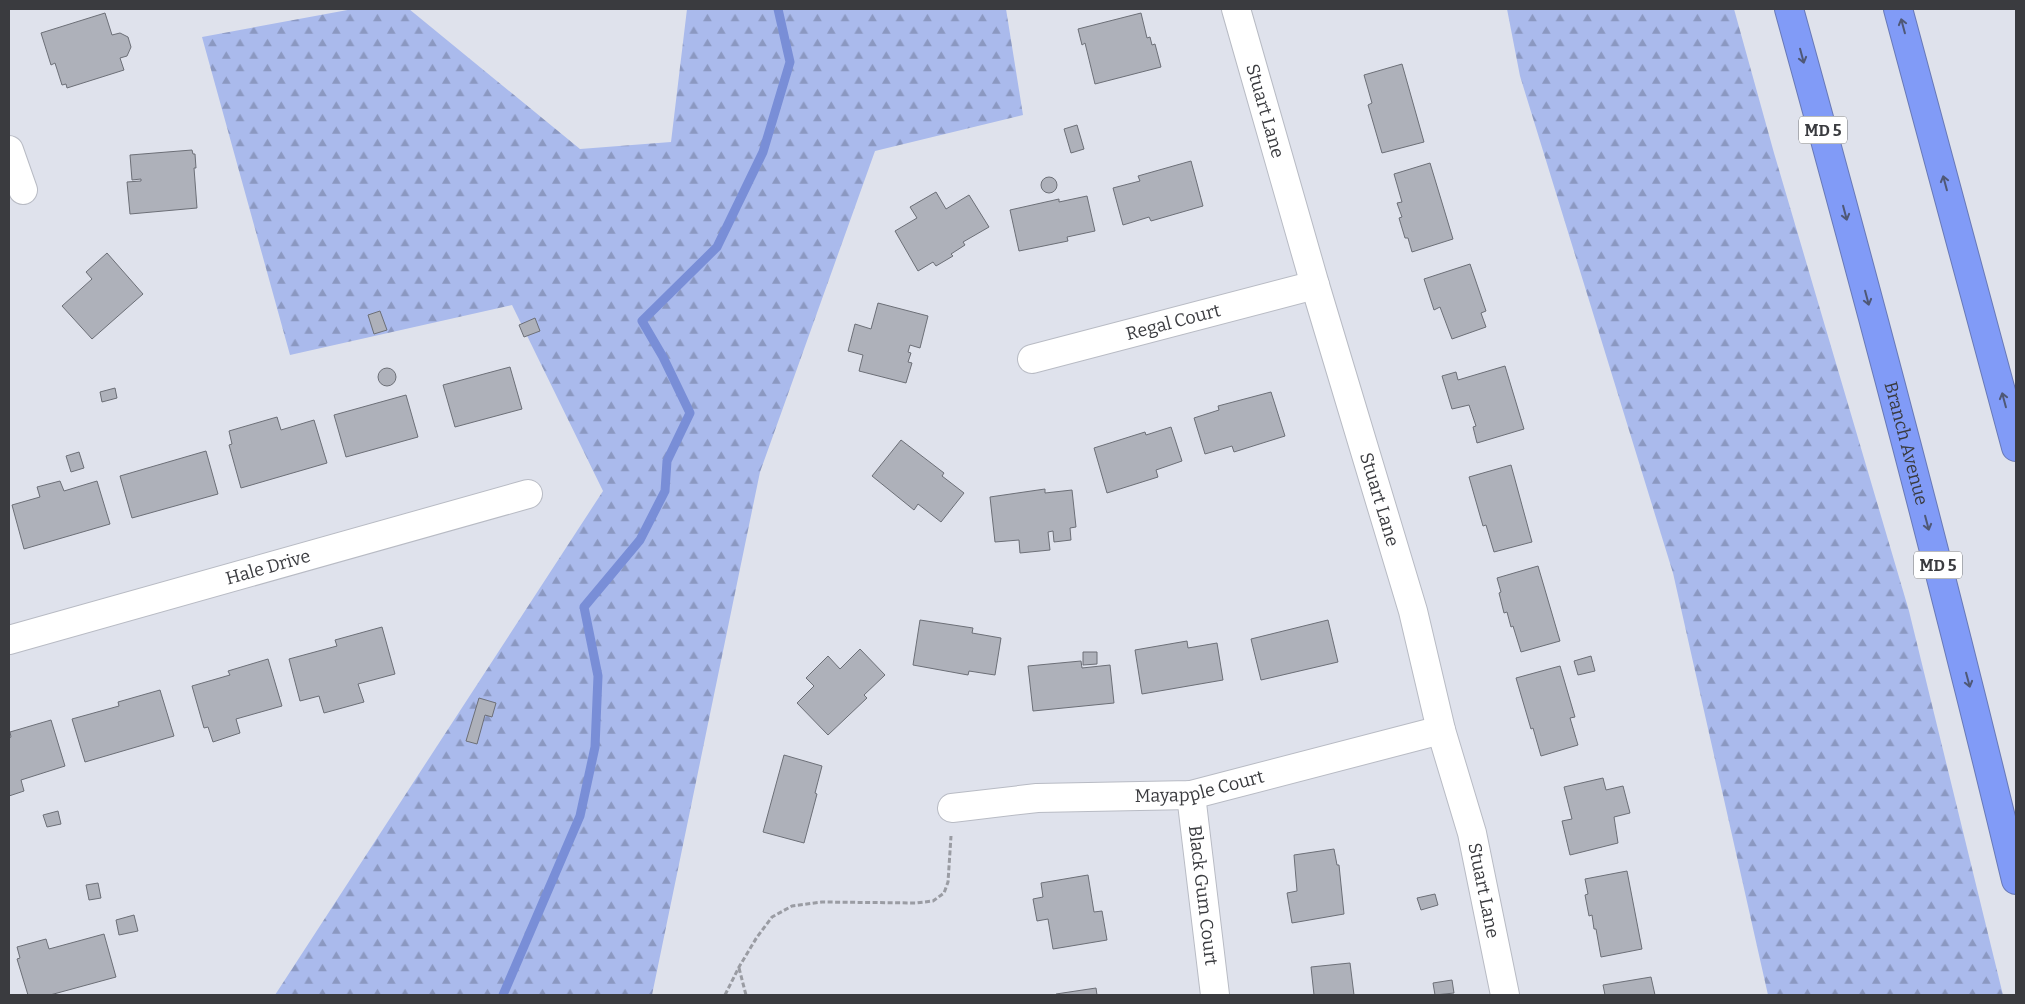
<svg xmlns="http://www.w3.org/2000/svg" width="2025" height="1004" font-family="Bitter,serif">
	<defs>
		<pattern id="forest-firs" width="22" height="20" patternUnits="userSpaceOnUse" patternTransform="scale(1.25)"><rect width="22" height="20" fill="#aabaec"/><path d="M5 1l3.5 6h-7zM16 11l3.5 6h-7z" fill="#8b98c1"/></pattern>
	</defs>
	<rect width="100%" height="100%" fill="#dfe2ec"/>
	<!-- forest -->
	<g fill="url(#forest-firs)">
		<path d="M353,9H409L580,149L671,142L687,9H1006L1023,115L875,151L760,472L652,995H275L603,491L512,305L290,355L202,37Z"/>
		<path d="M1507,9H1734L1774,153L1909,611L2003,995H1768L1673,573L1520,76Z"/>
	</g>
	<g fill="none" stroke-linecap="round" stroke-linejoin="round">
		<!-- stream -->
		<path stroke="#798ed7" stroke-width="9" d="M503,995L580,816L595,747L598,676L584,607L640,540L665,491L667,461L690,413L663,357L642,321L717,247L763,152L790,62L778,9"/>
	</g>
	<!-- building -->
	<g fill="#aeb1ba" stroke="#6c6f77">
		<path d="M105,13L112,35L120,33L128,37L131,47L127,56L120,58L124,70L67,88L66,84L62,85L55,63L51,65L41,33Z"/>
		<path d="M1141,13L1147,38L1150,37L1152,45L1155,44L1161,67L1095,84L1085,43L1082,45L1078,29Z"/>
		<path d="M1402,64L1424,142L1382,153L1368,105L1372,103L1364,75Z"/>
		<path d="M1077,125L1084,149L1071,153L1064,129Z"/>
		<path d="M192,150L193,154H195L196,168H194L197,208L130,214L127,182L141,181V179L132,180L130,155Z"/>
		<path d="M1191,161L1203,206L1151,221L1149,217L1123,225L1113,188L1140,181L1138,176Z"/>
		<path d="M1430,163L1453,239L1412,252L1408,238H1405L1399,218L1402,217L1397,203L1402,202L1394,174Z"/>
		<circle cx="1049" cy="185" r="8"/>
		<path d="M936,192L946,209L969,195L989,227L963,242L965,245L951,254L953,256L936,266L933,262L918,271L895,231L917,218L910,207Z"/>
		<path d="M1087,196L1095,231L1067,237L1068,241L1019,251L1010,210L1059,199V202Z"/>
		<path d="M107,253L143,294L92,339L62,306L92,279L86,272Z"/>
		<path d="M1470,264L1486,311L1481,313L1486,327L1452,339L1440,307L1434,310L1424,279Z"/>
		<path d="M878,303L928,316L920,348L910,345L908,352L911,353L908,362L912,363L906,383L859,371L863,355L848,351L855,324L871,329Z"/>
		<path d="M380,311L387,330L374,334L368,315Z"/>
		<path d="M535,318L540,331L524,337L519,325Z"/>
		<path d="M1505,366L1524,429L1477,443L1473,427L1476,426L1469,405L1452,409L1442,376L1456,372L1458,380Z"/>
		<path d="M510,367L522,409L455,427L443,385Z"/>
		<circle cx="387" cy="377" r="9"/>
		<path d="M115,388L117,398L102,402L100,392Z"/>
		<path d="M1271,392L1285,436L1234,452L1232,446L1205,454L1194,418L1219,410L1218,406Z"/>
		<path d="M406,395L418,437L346,457L334,415Z"/>
		<path d="M277,417L281,430L314,420L327,463L241,488L229,445L232,444L229,431Z"/>
		<path d="M1171,427L1182,461L1156,470L1158,477L1107,493L1094,448L1145,432L1146,435Z"/>
		<path d="M901,440L944,473L942,476L964,493L941,522L918,504L914,510L872,476Z"/>
		<path d="M206,451L218,494L132,518L120,476Z"/>
		<path d="M79,452L84,468L71,472L66,456Z"/>
		<path d="M1511,465L1532,542L1494,552L1486,525L1483,526L1469,477Z"/>
		<path d="M60,481L64,491L97,481L110,524L24,549L12,505L40,497L37,487Z"/>
		<path d="M1045,489V493L1072,490L1076,527L1070,528L1071,540L1054,542L1053,531L1048,532L1050,550L1020,553L1019,540L995,542L990,497Z"/>
		<path d="M1538,566L1560,641L1521,652L1513,626L1511,627L1507,612L1504,613L1499,593L1501,592L1497,578Z"/>
		<path d="M920,620L973,628L972,633L1001,638L995,675L969,671L968,675L913,665Z"/>
		<path d="M1328,620L1338,662L1261,680L1251,639Z"/>
		<path d="M382,627L395,674L358,684L364,702L324,713L319,696L300,701L289,659L337,646L335,640Z"/>
		<path d="M1187,641L1188,648L1217,643L1223,680L1142,694L1135,650Z"/>
		<path d="M860,649L885,675L864,695L867,698L828,735L797,703L814,686L806,678L828,656L840,669Z"/>
		<path d="M1083,652H1097V664L1083,665Z"/>
		<path d="M1591,656L1595,671L1578,675L1574,661Z"/>
		<path d="M268,659L282,706L236,719L240,733L213,742L208,727L204,728L192,686L230,675L228,671Z"/>
		<path d="M1081,661L1082,668L1110,665L1114,703L1033,711L1028,666Z"/>
		<path d="M1560,666L1575,717L1570,718L1578,745L1541,756L1533,728L1531,729L1516,678Z"/>
		<path d="M160,690L174,736L85,762L72,719L119,706L118,702Z"/>
		<path d="M479,698L496,703L492,717L485,715L477,744L466,741Z"/>
		<path d="M51,720L65,766L21,780L24,791L9,796V738L11,737L10,732Z"/>
		<path d="M784,755L822,766L815,793L817,794L804,843L763,832Z"/>
		<path d="M1603,778L1606,790L1623,786L1630,813L1614,817L1618,843L1570,855L1562,821L1572,819L1564,787Z"/>
		<path d="M58,811L61,824L47,827L43,815Z"/>
		<path d="M1334,849L1337,865H1339L1344,914L1292,923L1287,893L1297,891L1294,855Z"/>
		<path d="M1627,871L1642,949L1601,957L1596,929H1594L1592,915L1589,916L1585,895L1588,894L1585,879Z"/>
		<path d="M1088,875L1094,912L1102,911L1107,940L1053,949L1048,919L1037,921L1033,899L1043,897L1041,883Z"/>
		<path d="M98,883L101,898L89,900L86,885Z"/>
		<path d="M1435,894L1438,905L1421,910L1417,898Z"/>
		<path d="M134,915L138,931L119,935L116,920Z"/>
		<path d="M104,934L116,977L50,995H28L17,959L20,958L17,947L46,939L49,949Z"/>
		<path d="M1350,963L1354,995H1314L1311,967Z"/>
		<path d="M1651,977L1655,995H1605L1603,985Z"/>
		<path d="M1452,980L1454,993L1435,995L1433,983Z"/>
		<path d="M1096,988L1097,995H1057L1056,994Z"/>
	</g>
	<g fill="none" stroke-linecap="round" stroke-linejoin="round">
		<defs>
			<g id="minor">
				<path id="s1" d="M1236,9L1315,285L1413,611L1441,730L1472,833L1505,995"/>
				<path d="M9,150L23,190"/>
				<path id="s2" d="M1032,359L1315,285"/>
				<path id="s3" d="M9,640L528,494"/>
				<path id="s4" d="M1191,795L1215,995"/>
				<path id="s5" d="M952,808L1037,798L1191,795L1441,730"/>
			</g>
			<g id="highway">
				<path id="s6" d="M1789,9C1869,298 1946,588 2016,880"/>
				<path d="M1898,9L2016,447"/>
			</g>
		</defs>
		<!-- minor casing -->
		<use href="#minor" stroke="#b8bbc4" stroke-width="30"/>
		<!-- highway casing -->
		<use href="#highway" stroke="#6879b7" stroke-width="30"/>
		<!-- path -->
		<g stroke="#9a9ca3" stroke-width="3" stroke-dasharray="5 2.5" stroke-linecap="butt">
			<path d="M739,968L746,995"/>
			<path d="M725,995L739,967L757,937L772,917L792,906L822,902L916,903L933,901L944,893L948,882L951,836"/>
		</g>
		<!-- minor -->
		<use href="#minor" stroke="#fff" stroke-width="28"/>
		<!-- highway -->
		<use href="#highway" stroke="#819bf7" stroke-width="28"/>
	</g>
	<!-- one-way arrows -->
	<defs><path id="oneway-shaft" d="M-6 0H5M1.5-3L5.5 0L1.5 3" fill="none" stroke-width="1.6" stroke-linecap="round" stroke-linejoin="round" transform="scale(1.25)"/></defs>
	<g stroke="#4f5876">
		<use href="#oneway-shaft" transform="translate(1903 26) rotate(-105)"/>
		<use href="#oneway-shaft" transform="translate(1802 56) rotate(75)"/>
		<use href="#oneway-shaft" transform="translate(1945 183) rotate(-105)"/>
		<use href="#oneway-shaft" transform="translate(1845 213) rotate(75)"/>
		<use href="#oneway-shaft" transform="translate(1867 298) rotate(75)"/>
		<use href="#oneway-shaft" transform="translate(2004 400) rotate(-105)"/>
		<use href="#oneway-shaft" transform="translate(1927 523) rotate(75)"/>
		<use href="#oneway-shaft" transform="translate(1968 680) rotate(75)"/>
	</g>
	<g text-anchor="middle" stroke-width="4.5" stroke-linejoin="round" paint-order="stroke">
		<!-- shield labels -->
		<g fill="#fff" stroke="#757679" stroke-width="1">
			<rect x="1799" y="116.5" width="48" height="27" rx="4"/>
			<rect x="1914" y="551.5" width="48" height="27" rx="4"/>
		</g>
		<g font-size="16" font-weight="bold" fill="#3a3b3f">
			<text x="1823" y="136">MD 5</text>
			<text x="1938" y="571">MD 5</text>
		</g>
		<!-- street labels -->
		<g font-size="18" fill="#3a3b3f" stroke="#fff">
			<text dy="6" stroke="none"><textPath href="#s1" startOffset="106">Stuart Lane</textPath></text>
			<text dy="6" stroke="none"><textPath href="#s2" startOffset="146">Regal Court</textPath></text>
			<text dy="6" stroke="none"><textPath href="#s6" startOffset="450">Branch Avenue</textPath></text>
			<text dy="6" stroke="none"><textPath href="#s1" startOffset="511">Stuart Lane</textPath></text>
			<text dy="6" stroke="none"><textPath href="#s3" startOffset="269">Hale Drive</textPath></text>
			<text dy="6" stroke="none"><textPath href="#s5" startOffset="249">Mayapple Court</textPath></text>
			<text dy="6" stroke="none"><textPath href="#s1" startOffset="916">Stuart Lane</textPath></text>
			<text dy="6" stroke="none"><textPath href="#s4" startOffset="101">Black Gum Court</textPath></text>
		</g>
	</g>
	<!-- border -->
	<rect width="2025" height="1004" fill="none" stroke="#3a3b3f" stroke-width="20"/>
</svg>
